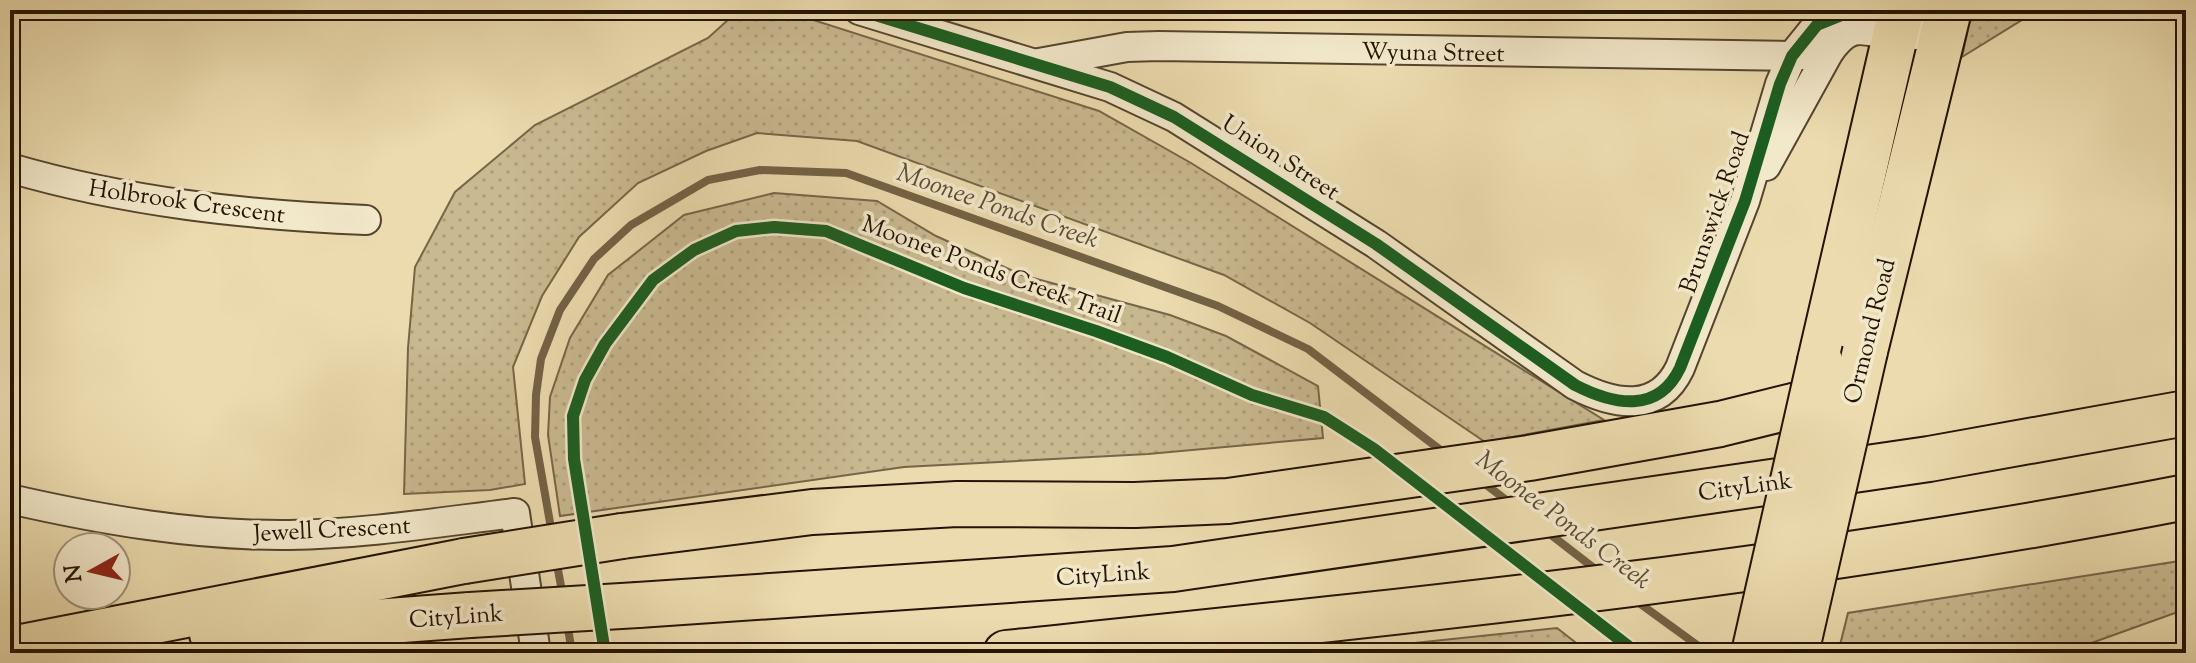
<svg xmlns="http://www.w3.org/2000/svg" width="2196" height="663" font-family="'Sorts Mill Goudy',serif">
	<defs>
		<pattern id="grass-dots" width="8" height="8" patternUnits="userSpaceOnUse" patternTransform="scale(2)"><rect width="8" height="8" fill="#c9b990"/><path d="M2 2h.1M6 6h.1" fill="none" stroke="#ac9e7a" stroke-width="1.8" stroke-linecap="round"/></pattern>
	</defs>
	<rect width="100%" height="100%" fill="#ebdbae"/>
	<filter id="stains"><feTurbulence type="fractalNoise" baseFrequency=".0025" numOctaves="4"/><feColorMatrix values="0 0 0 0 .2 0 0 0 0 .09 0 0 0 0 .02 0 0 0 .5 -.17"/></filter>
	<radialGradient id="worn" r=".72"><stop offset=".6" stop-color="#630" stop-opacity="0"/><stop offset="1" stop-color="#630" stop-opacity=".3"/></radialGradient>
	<!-- grass -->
	<g fill="url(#grass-dots)" stroke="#766648" stroke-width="2">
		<path d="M739,10H782L1099,111L1191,163L1604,420L1485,442L1310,323L1224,275L857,141L757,133L706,151L638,183L579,237L542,296L513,367L525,484L490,490L404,494L408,348L415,267L455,192L535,125L708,38Z"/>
		<path d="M1972,10H2038L1962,57Z"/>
		<path d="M774,193L877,201L936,236L1022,275L1170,315L1226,336L1318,386L1323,438L1148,454L904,467L560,516L548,435L550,397L570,338L608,275L684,215Z"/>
		<path d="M2186,560V609L2072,650L2060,653H1838L1848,613Z"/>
		<path d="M1557,628L1589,653H1319Z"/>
	</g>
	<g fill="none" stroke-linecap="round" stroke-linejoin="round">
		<!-- stream -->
		<g stroke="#726245" stroke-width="8">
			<path d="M1480,480L1510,503"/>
			<path d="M1546,531L1599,572"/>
			<path d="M552,534L535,437L536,395L541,359L560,310L594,259L631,225L708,180L760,170L846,173L1218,306L1308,349L1447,455"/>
			<path d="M556,559L563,597"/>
			<path d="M1635,600L1708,653"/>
			<path d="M567,622L572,653"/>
		</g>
		<defs>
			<g id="street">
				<path d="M859,10L1110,87L1174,117L1376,244L1575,385C1614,405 1658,414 1680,368L1745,201L1780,84L1792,56L1817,25L1854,10"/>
				<path d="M1039,63L1127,47L1159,46L1792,56L1829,52"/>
				<path d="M1766,166L1829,52C1853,18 1864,33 1897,35C1912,36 1928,34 1943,34"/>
				<path d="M10,168C126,202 246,215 366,220"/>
				<path d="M10,499C102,520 195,536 289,535C365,534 440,522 515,513L536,653"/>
			</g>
			<g id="primary">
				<path d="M1865,351L1949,10"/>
				<path d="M1820,361L1901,10"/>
			</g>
			<g id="highway">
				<path d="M622,536L812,512L957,504L1135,505L1228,501L1529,458L1720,424L1809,402"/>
				<path d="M638,605L1173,569L1929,459L2186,413"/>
				<path d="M212,634L470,615"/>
				<path d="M11,649L464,561"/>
				<path d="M1006,653C1401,612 1796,573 2186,497"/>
			</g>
		</defs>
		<!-- street casing -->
		<use href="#street" stroke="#55452c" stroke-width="32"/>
		<!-- primary casing -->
		<use href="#primary" stroke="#231300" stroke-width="48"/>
		<!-- highway casing -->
		<use href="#highway" stroke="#231300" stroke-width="48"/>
		<!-- street -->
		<use href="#street" stroke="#f2e8ca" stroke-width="28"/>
		<!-- primary -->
		<use href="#primary" stroke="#ebdbae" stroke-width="44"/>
		<!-- highway -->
		<use href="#highway" stroke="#ebdbae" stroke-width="44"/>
		<defs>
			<g id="primary-bridge">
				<path d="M1754,653L1820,361"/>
				<path d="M1796,653L1865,351"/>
			</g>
			<g id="highway-bridge">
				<path d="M464,561L622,536"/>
				<path d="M470,615L638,605"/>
			</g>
		</defs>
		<!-- primary-bridge casing -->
		<use href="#primary-bridge" stroke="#231300" stroke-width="48" stroke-linecap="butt"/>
		<!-- highway-bridge casing -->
		<use href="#highway-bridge" stroke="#231300" stroke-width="48" stroke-linecap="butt"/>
		<!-- primary-bridge -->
		<use href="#primary-bridge" stroke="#ebdbae" stroke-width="44"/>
		<!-- highway-bridge -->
		<use href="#highway-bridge" stroke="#ebdbae" stroke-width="44"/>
		<defs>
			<g id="cycleway">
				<path d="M859,10L1110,87L1174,117L1376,244L1575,385C1614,405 1658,414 1680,368L1745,201L1780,84L1792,56L1817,25L1854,10"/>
				<path d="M605,653L574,459L573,416L585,380L605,344L653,280L694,250L736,231L774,227L826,231L964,288L1096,331L1167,357L1252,395L1324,417L1374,449L1637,653"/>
			</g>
		</defs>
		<!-- cycleway casing -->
		<use href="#cycleway" stroke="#f2e8ca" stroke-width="17"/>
		<!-- cycleway -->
		<use href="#cycleway" stroke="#1b5e20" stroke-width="12"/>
	</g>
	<g text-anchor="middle" stroke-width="7" stroke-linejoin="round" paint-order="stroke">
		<!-- street labels -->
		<g font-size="24" fill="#231300" stroke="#f2e8ca">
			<text transform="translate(1433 52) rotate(1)" y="8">Wyuna Street</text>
			<text transform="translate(1281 157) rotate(33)" y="8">Union Street</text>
			<text transform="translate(187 201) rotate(8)" y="8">Holbrook Crescent</text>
			<text transform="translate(1714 212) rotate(-71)" y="8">Brunswick Road</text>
			<text transform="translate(992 269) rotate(20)" y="8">Moonee Ponds Creek Trail</text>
			<text transform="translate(1869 331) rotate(-76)" y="8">Ormond Road</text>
			<text transform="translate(1745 486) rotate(-8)" y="8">CityLink</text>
			<text transform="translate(332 529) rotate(-3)" y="8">Jewell Crescent</text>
			<text transform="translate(1103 574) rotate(-4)" y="8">CityLink</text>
			<text transform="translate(456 616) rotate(-4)" y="8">CityLink</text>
		</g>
		<!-- water labels -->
		<g font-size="26" font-style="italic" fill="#5e4e34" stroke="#f2e8ca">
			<text transform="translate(998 205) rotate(19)" y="9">Moonee Ponds Creek</text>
			<text transform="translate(1564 519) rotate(37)" y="9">Moonee Ponds Creek</text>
		</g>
	</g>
	<!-- margin -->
	<rect width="2196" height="663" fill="none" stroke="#ebdbae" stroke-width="40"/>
	<rect x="12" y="12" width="2172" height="639" fill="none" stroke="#231300" stroke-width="4"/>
	<rect x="20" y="20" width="2156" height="623" fill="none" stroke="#231300" stroke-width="2"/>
	<!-- north arrow -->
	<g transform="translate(92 571) rotate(262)"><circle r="38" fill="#f2e8ca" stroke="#9f9379" stroke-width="2"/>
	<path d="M0-6L14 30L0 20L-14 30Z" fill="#8f2418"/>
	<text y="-12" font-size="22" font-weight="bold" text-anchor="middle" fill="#231300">N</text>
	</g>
	<rect width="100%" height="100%" filter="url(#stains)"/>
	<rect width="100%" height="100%" fill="url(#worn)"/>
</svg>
